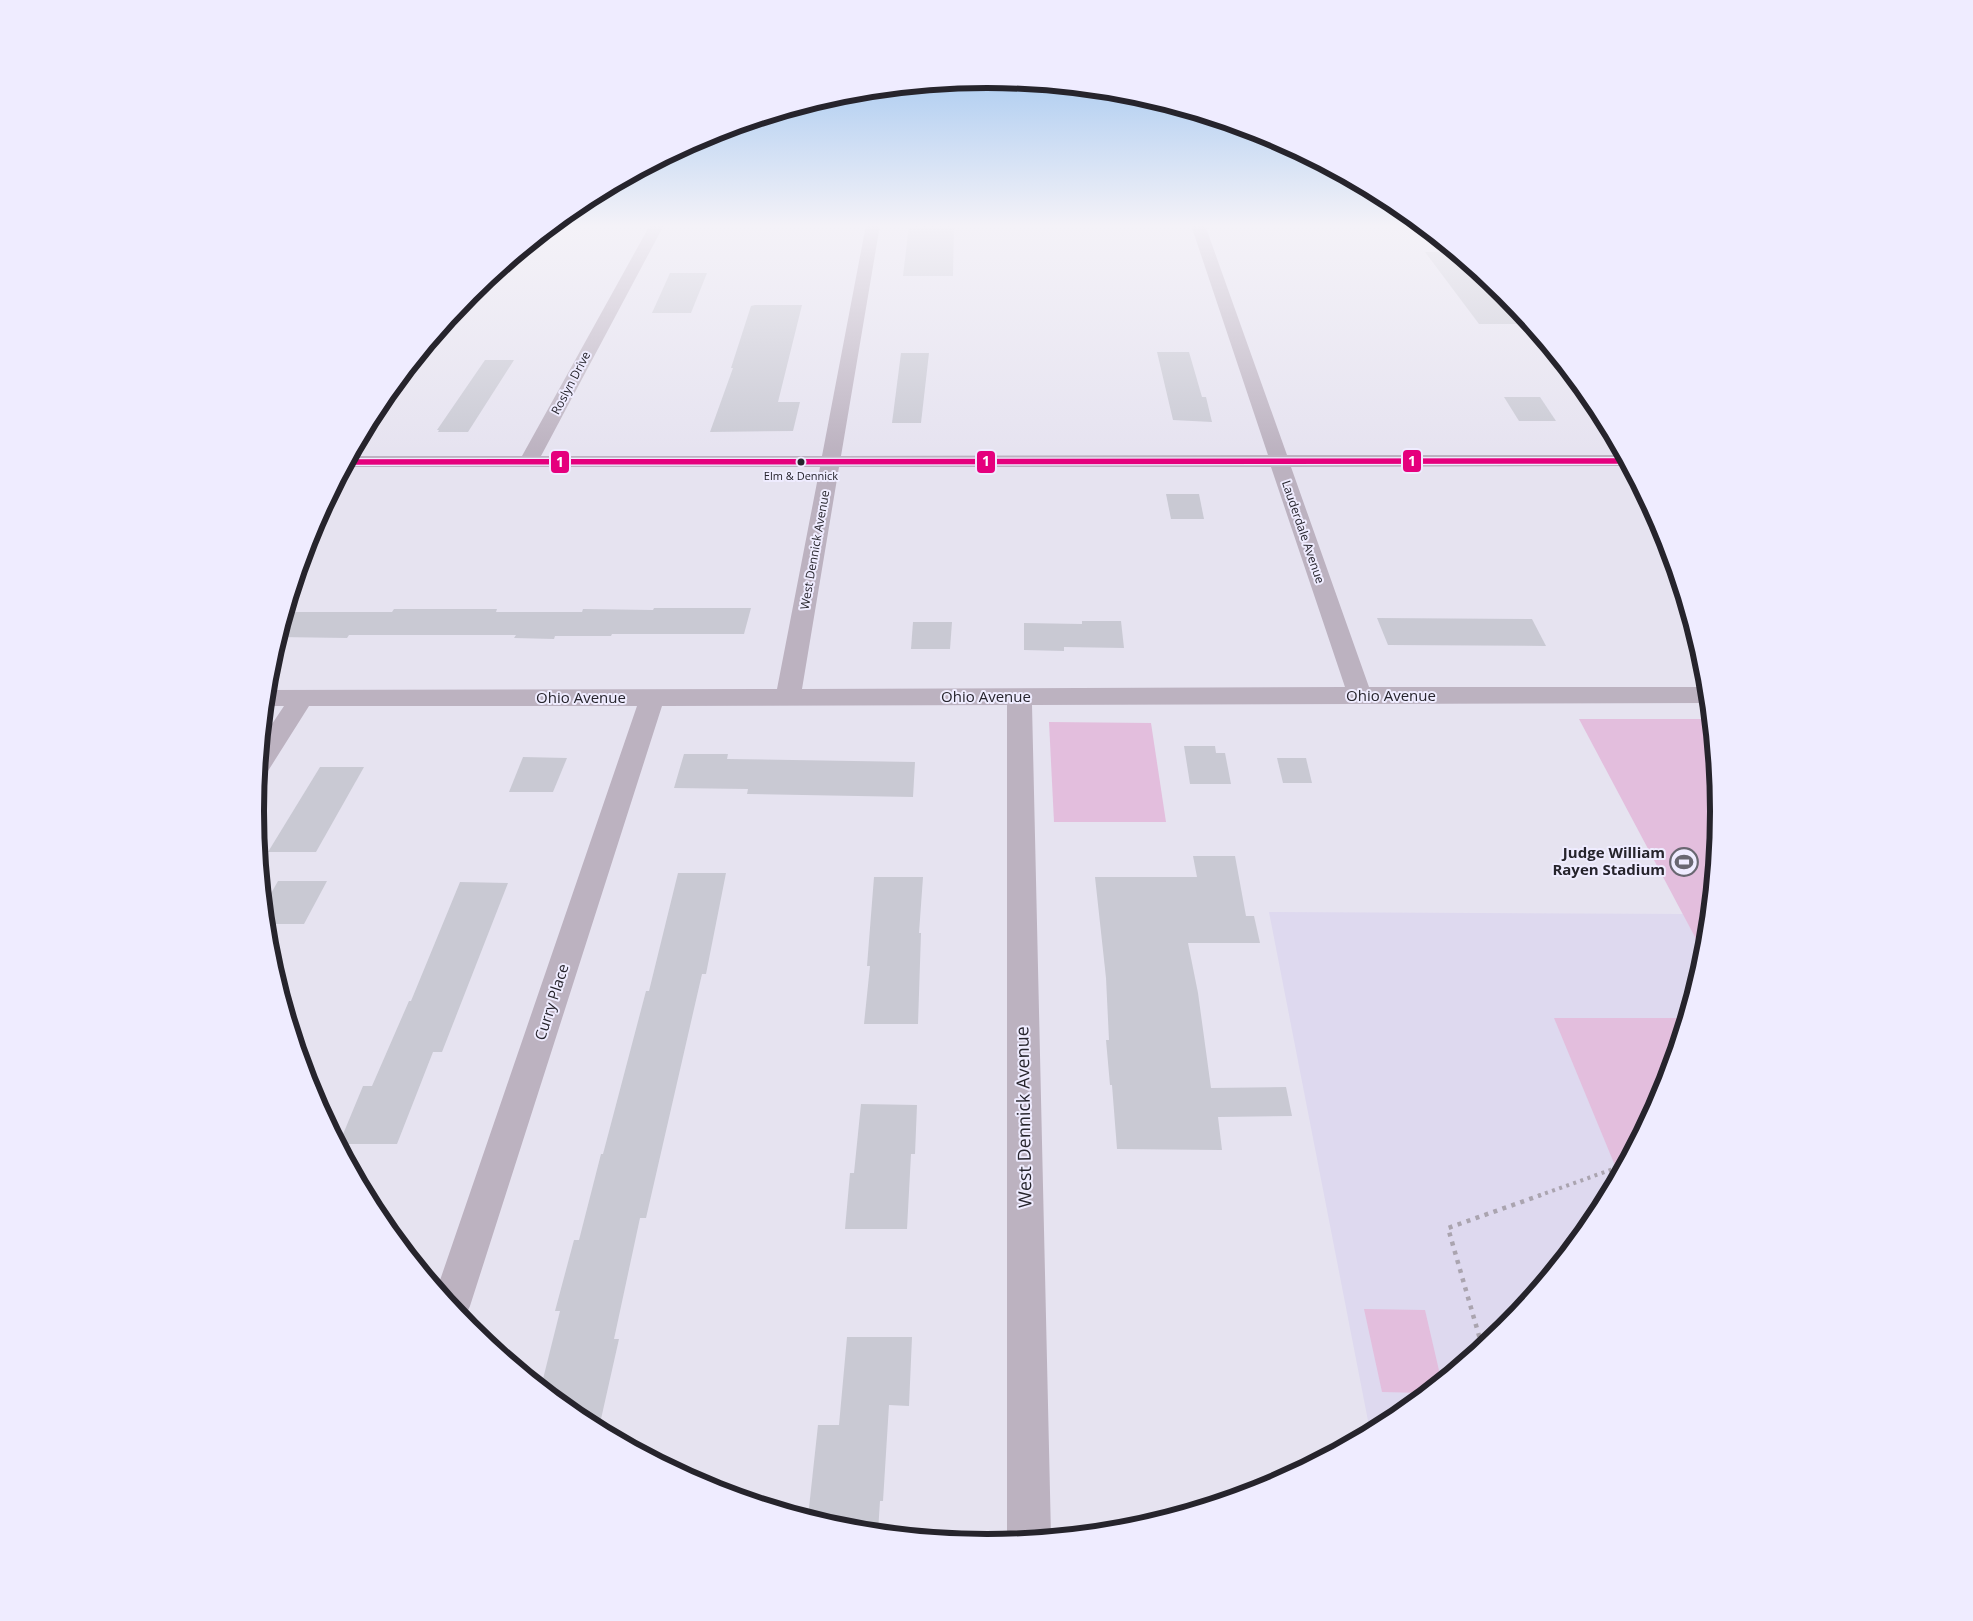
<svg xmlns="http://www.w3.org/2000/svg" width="1973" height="1621" font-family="'Open Sans',sans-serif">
	<rect width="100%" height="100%" fill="#e6e3f0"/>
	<!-- built -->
	<path fill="#ded9ef" d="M1269,912L1683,914L1704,954L1662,1091L1595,1217L1504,1328L1393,1419L1370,1431Z"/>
	<!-- green -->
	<g fill="#e3bedd">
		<path d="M1579,719H1709L1718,811L1704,954Z"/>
		<path d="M1049,722L1151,723L1166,822H1054Z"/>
		<path d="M1554,1018H1685L1662,1091L1621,1168H1616Z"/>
		<path d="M1364,1309L1425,1310L1441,1379L1424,1393L1382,1392Z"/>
	</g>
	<!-- building -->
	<g fill="#c9c9d3">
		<path d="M909,225H954L953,276H903Z"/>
		<path d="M1425,252H1454L1504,293L1530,324H1479Z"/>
		<path d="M670,273H707L691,313H652Z"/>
		<path d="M755,305H802L778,402H800L793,431L710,432L733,368H731L751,306Z"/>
		<path d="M1157,352H1189L1202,397H1206L1212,422L1173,420Z"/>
		<path d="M901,353H929L921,423H892Z"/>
		<path d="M485,360H514L468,432H438L439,430H437Z"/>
		<path d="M1504,397H1540L1556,421H1519Z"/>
		<path d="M1166,494H1199L1204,519H1171Z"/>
		<path d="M654,608H751L744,634H612L611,636H555L554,639L514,638L516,635H349L347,638L278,637L286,612H392L394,609H497L496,612H582L583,609L653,610Z"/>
		<path d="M1377,618L1532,619L1546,646L1388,645Z"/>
		<path d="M1082,621H1121L1124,648L1064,647V651L1024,650V623L1082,624Z"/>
		<path d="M913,622H952L950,649H911Z"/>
		<path d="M1184,746H1215L1216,753H1225L1231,784H1190Z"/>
		<path d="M684,754H728L727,759L915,762L913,797L747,794L748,789L674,788Z"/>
		<path d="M523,757L567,758L553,792H509Z"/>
		<path d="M1277,758H1306L1312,783H1283Z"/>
		<path d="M320,767H364L316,852H268Z"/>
		<path d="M1193,856H1235L1246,916H1254L1260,943H1188L1198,993L1211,1088L1286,1087L1292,1116L1218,1117L1222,1150L1117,1149L1112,1085H1110L1106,1040H1109L1106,978L1095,877H1197Z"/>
		<path d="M678,873H726L706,974H702L646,1218H640L614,1339H619L601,1419H581L541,1387L560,1311H555L574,1240H579L601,1154H603L646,991H649Z"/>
		<path d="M874,877H923L919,933H921L918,1024H864L870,966H867Z"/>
		<path d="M278,881H327L304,924H266L264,906Z"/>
		<path d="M460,882L508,883L442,1052H433L397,1144H339L363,1086H372L409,1001H411Z"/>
		<path d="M861,1104L917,1105L915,1154H911L907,1229H845L850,1173H854Z"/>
		<path d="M847,1337H912L909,1406L889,1405L883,1501H880L878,1532L843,1528L808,1517L818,1425H839Z"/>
	</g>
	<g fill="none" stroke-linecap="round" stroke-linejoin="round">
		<!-- path-far1 -->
		<path stroke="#aaa4af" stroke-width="4" stroke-dasharray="3 4.5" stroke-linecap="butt" d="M1538,1196L1616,1168"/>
		<!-- path -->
		<path stroke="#aaa4af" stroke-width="4.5" stroke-dasharray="4 5.5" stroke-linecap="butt" d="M1482,1346L1448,1228L1541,1195"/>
		<!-- minor -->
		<path fill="#bcb2c0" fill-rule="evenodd" d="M650,225H664L541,456H822L866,225H880L841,456L1268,455L1191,225H1205L1287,455H1622L1628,466L1291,467L1369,687H1706L1707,703L1032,705L1051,1536L1008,1540L1007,1538V705L662,706L470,1306L463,1321L437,1289L637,706H309L268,771L258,773L262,739L284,706H265L267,690L777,689L820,467H344L350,456H522ZM839,467H1271L1345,687L802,689Z"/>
		<defs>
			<path id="bus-1" d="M347,462L1625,461"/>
		</defs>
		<!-- bus-1 casing -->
		<use href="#bus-1" stroke="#efecff" stroke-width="8"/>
		<!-- bus-1 -->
		<use href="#bus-1" stroke="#e5007d" stroke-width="5.5"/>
	</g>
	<!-- sky -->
	<linearGradient id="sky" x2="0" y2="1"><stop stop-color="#8cbbed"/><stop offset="0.5" stop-color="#f4f2f8"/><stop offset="1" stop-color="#f4f2f8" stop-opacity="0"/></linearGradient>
	<rect width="1973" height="452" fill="url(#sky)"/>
	<!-- icons -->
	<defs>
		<symbol id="stadium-ring" viewBox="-11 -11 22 22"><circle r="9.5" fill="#efecff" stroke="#696771" stroke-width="1.5"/><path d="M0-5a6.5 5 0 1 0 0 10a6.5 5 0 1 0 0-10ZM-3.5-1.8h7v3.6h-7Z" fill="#696771"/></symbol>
	</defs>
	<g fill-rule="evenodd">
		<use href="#stadium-ring" x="1668" y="846" width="32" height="32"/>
	</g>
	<!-- markers -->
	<circle fill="#26242c" stroke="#efecff" stroke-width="2" cx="801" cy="462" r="4.5"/>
	<g text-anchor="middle" stroke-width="4" stroke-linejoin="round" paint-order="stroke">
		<!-- far-bus labels -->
		<g font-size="11" fill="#26242c" stroke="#efecff">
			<text x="801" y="480">Elm &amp; Dennick</text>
		</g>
		<!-- far-street labels -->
		<g font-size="12" fill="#26242c" stroke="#efecff">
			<text transform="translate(571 383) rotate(-62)" y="4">Roslyn Drive</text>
			<text transform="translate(1303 532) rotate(71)" y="4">Lauderdale Avenue</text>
			<text transform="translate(815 550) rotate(-80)" y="4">West Dennick Avenue</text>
		</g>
		<!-- street labels -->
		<g font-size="15" fill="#26242c" stroke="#efecff">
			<text x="1391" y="701">Ohio Avenue</text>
			<text x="986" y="702">Ohio Avenue</text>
			<text x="581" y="703">Ohio Avenue</text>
			<text transform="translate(552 1002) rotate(-72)" y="5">Curry Place</text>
		</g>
		<!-- poi labels -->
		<g font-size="15" font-weight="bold" fill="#26242c" stroke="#efecff" text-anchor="end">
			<text x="1665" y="858">Judge William<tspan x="1665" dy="17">Rayen Stadium</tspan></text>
		</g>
		<!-- near-street labels -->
		<g font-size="18" fill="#26242c" stroke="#efecff">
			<text transform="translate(1024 1117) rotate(-91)" y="6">West Dennick Avenue</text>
		</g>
	</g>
	<!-- crop -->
	<path d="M0 0H1973V1621H0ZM264 811a723 723 0 1 1 1446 0a723 723 0 1 1-1446 0Z" fill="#efecff" fill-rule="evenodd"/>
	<path fill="none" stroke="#26242c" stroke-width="6" d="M264 811a723 723 0 1 1 1446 0a723 723 0 1 1-1446 0Z"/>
	<g stroke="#efecff" stroke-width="2">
		<rect x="1402" y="449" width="20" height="24" rx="5" fill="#e5007d"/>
		<rect x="976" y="450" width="20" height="24" rx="5" fill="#e5007d"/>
		<rect x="550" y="450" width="20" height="24" rx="5" fill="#e5007d"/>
	</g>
	<g font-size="14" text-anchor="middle" font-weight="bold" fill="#fff">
		<text x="1412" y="466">1</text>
		<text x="986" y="466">1</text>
		<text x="560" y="467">1</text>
	</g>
</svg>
